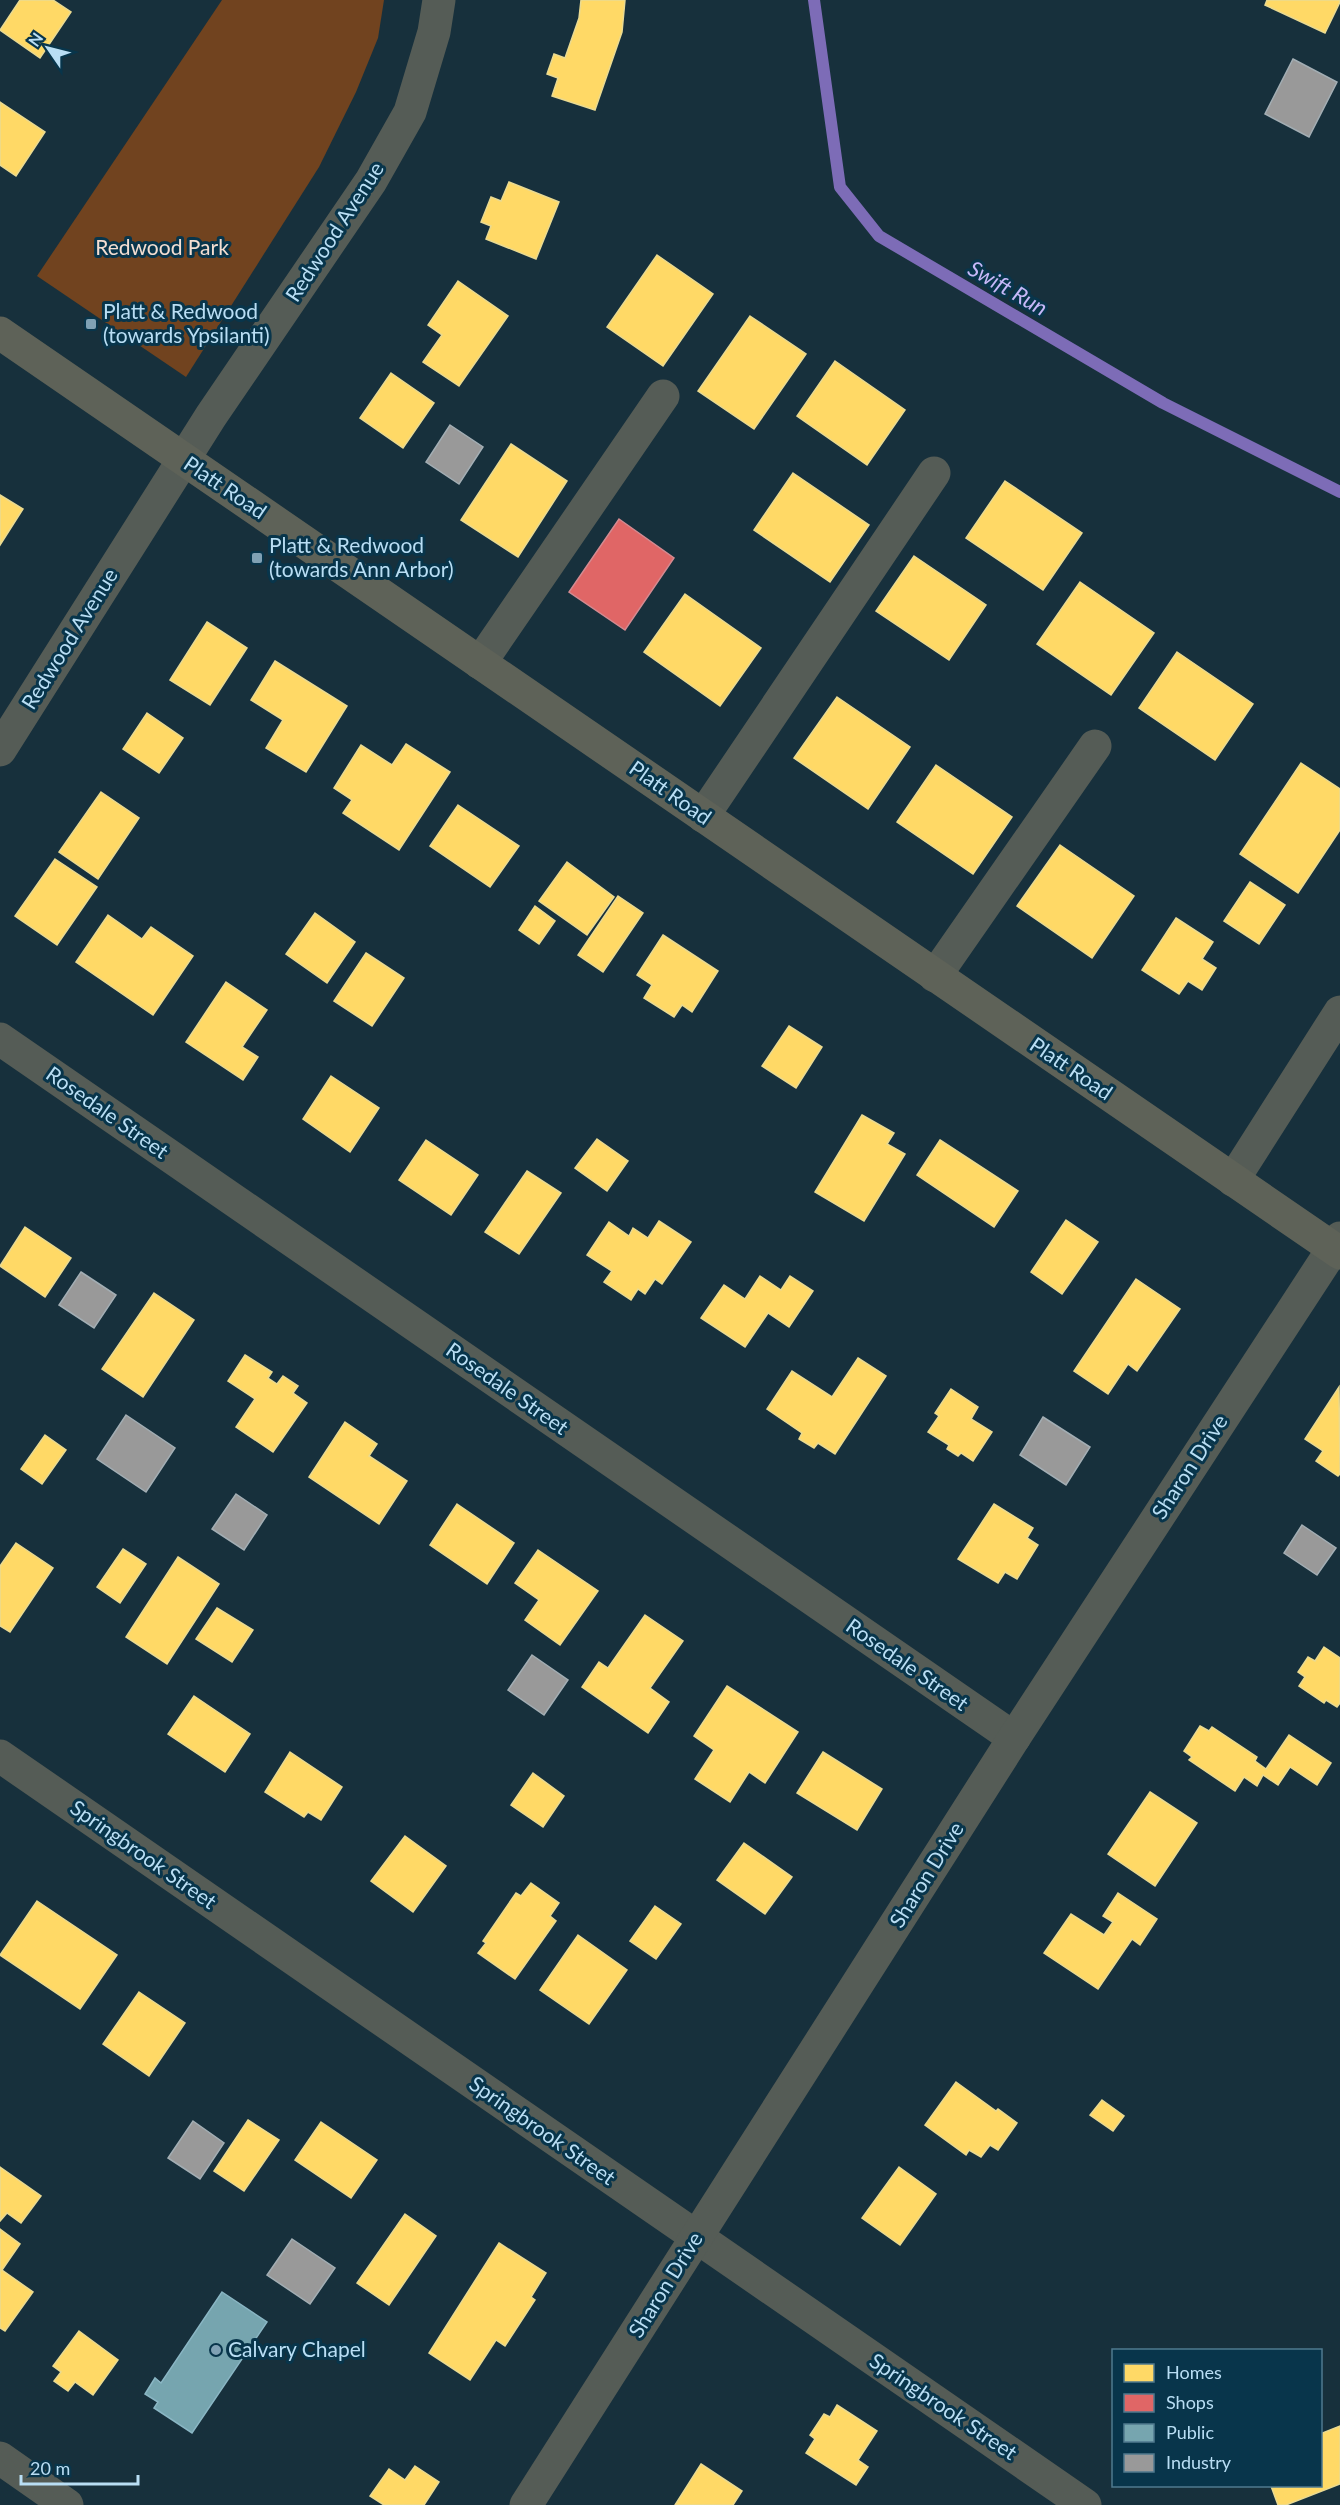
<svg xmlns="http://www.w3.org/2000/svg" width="1340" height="2505" font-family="Lato,sans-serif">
	<rect width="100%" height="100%" fill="#17303c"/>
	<!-- green -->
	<path fill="#71431f" d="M222,0H384L378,38L356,92L319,167L186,377L37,276Z"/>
	<!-- homes -->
	<g fill="#ffd966" stroke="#eada91" stroke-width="1.5">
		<path d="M20,0H53L71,12L40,58L0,30Z"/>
		<path d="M581,0H625L622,32L595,110L552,96L558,78L547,74L554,54L565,58L579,18Z"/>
		<path d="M1267,0H1340V2L1325,33L1265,5Z"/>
		<path d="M0,102L45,132L16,176L0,165Z"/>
		<path d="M509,182L559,202L536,259L486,239L491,226L481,222L491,197L501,201Z"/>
		<path d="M657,255L713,294L663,366L607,327Z"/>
		<path d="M458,281L508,316L459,386L423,362L442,335L428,325Z"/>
		<path d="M750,316L806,354L754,429L698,391Z"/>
		<path d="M835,361L905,410L867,465L797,416Z"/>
		<path d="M391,373L434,403L403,448L360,418Z"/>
		<path d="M511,444L567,481L518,557L461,520Z"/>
		<path d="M793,473L869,525L830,582L754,530Z"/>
		<path d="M1005,481L1082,533L1043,590L966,538Z"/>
		<path d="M0,495L23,509L0,545Z"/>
		<path d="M914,556L986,605L949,660L876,611Z"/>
		<path d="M1080,582L1154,633L1111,695L1037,644Z"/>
		<path d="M685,594L761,648L720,706L644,652Z"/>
		<path d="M207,622L247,648L210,705L170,680Z"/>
		<path d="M1177,652L1253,704L1215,760L1139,708Z"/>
		<path d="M275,661L347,706L306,772L266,748L283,720L251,700Z"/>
		<path d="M837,697L910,747L868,809L794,758Z"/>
		<path d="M147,713L183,738L159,773L123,749Z"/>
		<path d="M406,744L450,772L399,850L343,813L352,800L334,788L361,745L392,765Z"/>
		<path d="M1301,763L1340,789V830L1298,893L1240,854Z"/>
		<path d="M936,765L1012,817L973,874L897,822Z"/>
		<path d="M101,792L139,818L98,879L59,852Z"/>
		<path d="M458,805L519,846L490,887L430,846Z"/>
		<path d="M1060,845L1134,896L1092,958L1017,906Z"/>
		<path d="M55,859L97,887L57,945L15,916Z"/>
		<path d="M567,862L614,897L587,935L539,901Z"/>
		<path d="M1250,882L1285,905L1259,944L1224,921Z"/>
		<path d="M618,896L643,913L603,972L578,955Z"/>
		<path d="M535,906L555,921L539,944L519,930Z"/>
		<path d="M315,913L355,942L327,983L286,954Z"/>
		<path d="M108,915L142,939L151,927L193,956L153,1015L76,962Z"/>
		<path d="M1176,918L1213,942L1202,959L1216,968L1202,990L1188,981L1179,994L1142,970Z"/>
		<path d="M663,935L718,971L692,1012L682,1005L674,1017L644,998L652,985L637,975Z"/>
		<path d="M366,953L404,978L372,1026L334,1001Z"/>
		<path d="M226,982L267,1010L242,1047L258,1057L243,1080L186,1042Z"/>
		<path d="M789,1026L822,1047L796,1088L762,1066Z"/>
		<path d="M331,1076L379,1108L350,1152L303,1119Z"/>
		<path d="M862,1115L894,1133L887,1144L905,1154L864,1221L815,1192Z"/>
		<path d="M597,1139L628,1161L607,1191L575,1168Z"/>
		<path d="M426,1140L478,1175L451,1215L399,1180Z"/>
		<path d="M940,1140L1018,1191L994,1227L917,1175Z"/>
		<path d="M527,1171L561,1193L519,1254L485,1232Z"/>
		<path d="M1066,1220L1098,1242L1062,1294L1031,1272Z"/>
		<path d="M659,1221L691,1242L662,1284L655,1279L645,1294L638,1289L631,1300L604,1282L612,1271L587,1255L609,1222L629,1236L633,1228L648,1238Z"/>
		<path d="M25,1227L71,1258L45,1297L0,1266Z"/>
		<path d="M760,1276L781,1290L790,1276L813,1291L789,1327L768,1313L745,1347L701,1318L724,1285L745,1299Z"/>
		<path d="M1136,1279L1180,1309L1137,1371L1128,1364L1108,1394L1074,1371Z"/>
		<path d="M154,1293L194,1320L143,1397L102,1369Z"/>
		<path d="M245,1355L272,1372L268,1378L277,1384L283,1376L298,1386L293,1393L307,1403L273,1452L236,1427L255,1399L228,1381Z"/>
		<path d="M858,1358L886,1376L835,1454L818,1443L814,1448L799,1439L802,1433L767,1409L792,1371L832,1397Z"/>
		<path d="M1339,1387L1340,1474L1338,1476L1316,1461L1323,1451L1305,1439Z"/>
		<path d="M951,1389L978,1407L971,1419L992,1432L973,1461L961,1453L958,1456L947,1449L949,1445L928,1432L939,1416L935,1413Z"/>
		<path d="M345,1422L377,1444L369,1456L407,1481L379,1524L309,1477Z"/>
		<path d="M45,1435L66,1450L42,1484L21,1469Z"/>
		<path d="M457,1504L514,1543L487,1584L430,1545Z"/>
		<path d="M994,1504L1033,1528L1027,1538L1038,1545L1017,1579L1005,1572L998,1583L958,1559Z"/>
		<path d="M16,1543L53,1568L10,1632L0,1626V1566Z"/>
		<path d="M123,1549L146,1564L120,1603L97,1587Z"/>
		<path d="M538,1550L598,1591L560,1645L525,1620L539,1600L515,1583Z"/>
		<path d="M178,1557L219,1584L167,1664L126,1637Z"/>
		<path d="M217,1608L253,1630L232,1662L196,1639Z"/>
		<path d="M645,1615L683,1641L650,1688L669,1702L648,1733L582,1687L599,1662L608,1668Z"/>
		<path d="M1324,1647L1340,1658V1703L1337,1707L1326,1700L1324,1703L1299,1686L1305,1677L1298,1672L1308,1657L1315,1661Z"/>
		<path d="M727,1686L798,1732L765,1783L749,1772L730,1802L695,1779L714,1750L694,1736Z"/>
		<path d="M194,1696L250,1734L225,1772L168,1734Z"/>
		<path d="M1200,1726L1209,1731L1212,1727L1257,1757L1255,1761L1266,1769L1289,1735L1331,1763L1317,1785L1290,1767L1278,1785L1263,1775L1257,1786L1244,1777L1235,1791L1189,1760L1192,1757L1184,1751Z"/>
		<path d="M290,1752L342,1787L321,1820L308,1812L304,1817L265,1792Z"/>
		<path d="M823,1752L882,1789L857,1830L797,1793Z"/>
		<path d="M533,1773L564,1796L543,1827L511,1805Z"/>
		<path d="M1150,1792L1197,1823L1155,1886L1108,1854Z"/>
		<path d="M405,1836L446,1866L413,1912L371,1881Z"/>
		<path d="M744,1843L792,1877L765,1914L717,1880Z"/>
		<path d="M531,1883L559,1903L550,1916L556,1921L515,1979L478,1953L486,1943L483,1941L516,1893L521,1896Z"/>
		<path d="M1118,1893L1157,1919L1140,1945L1132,1939L1098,1989L1044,1953L1071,1914L1104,1935L1113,1922L1103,1916Z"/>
		<path d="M37,1901L117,1955L80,2009L0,1955Z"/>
		<path d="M655,1906L681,1924L656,1959L630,1941Z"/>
		<path d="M578,1935L627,1970L589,2024L540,1990Z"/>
		<path d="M139,1992L185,2023L149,2076L103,2044Z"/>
		<path d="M956,2082L996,2111L998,2109L1017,2123L998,2150L990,2145L981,2157L969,2150L966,2155L925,2125Z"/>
		<path d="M1102,2100L1124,2116L1113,2131L1090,2115Z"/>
		<path d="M248,2120L279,2140L244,2191L214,2171Z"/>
		<path d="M321,2122L377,2160L351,2198L295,2160Z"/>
		<path d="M0,2167L41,2196L21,2223L7,2213L0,2221Z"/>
		<path d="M899,2167L936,2194L900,2245L862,2218Z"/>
		<path d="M405,2214L436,2236L389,2305L357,2283Z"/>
		<path d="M0,2229L20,2244L2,2270L33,2292L5,2331L0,2328Z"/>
		<path d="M499,2243L546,2273L531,2297L535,2300L505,2346L496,2340L470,2380L429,2353Z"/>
		<path d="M79,2331L118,2360L93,2395L75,2382L68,2391L54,2381L61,2372L53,2366Z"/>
		<path d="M837,2405L877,2431L858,2460L868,2467L856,2485L806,2453L815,2439L810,2435L824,2414L830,2417Z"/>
		<path d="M1340,2426V2484L1286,2505H1278L1271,2486H1320V2434Z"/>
		<path d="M701,2464L742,2491L733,2505H675Z"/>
		<path d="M415,2466L439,2482L424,2505H384L370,2496L389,2469L405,2480Z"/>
	</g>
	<!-- shops -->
	<path fill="#e06666" stroke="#d48a91" stroke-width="1.5" d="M619,519L674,558L625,630L569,592Z"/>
	<!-- public -->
	<path fill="#76a5af" stroke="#8ab6c4" stroke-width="1.5" d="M222,2292L267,2322L192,2433L154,2408L158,2402L145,2394L155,2378L161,2383Z"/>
	<!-- industry -->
	<g fill="#999" stroke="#a3aeb4" stroke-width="1.5">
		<path d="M1293,59L1337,82L1309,137L1265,114Z"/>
		<path d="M450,425L483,447L459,484L426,462Z"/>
		<path d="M81,1272L116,1295L94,1328L59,1305Z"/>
		<path d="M126,1415L175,1448L146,1492L97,1459Z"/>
		<path d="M1043,1417L1090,1447L1066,1485L1020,1455Z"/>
		<path d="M236,1494L267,1515L244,1550L212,1529Z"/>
		<path d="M1302,1525L1336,1548L1317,1575L1284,1553Z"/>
		<path d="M532,1655L568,1680L544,1715L508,1690Z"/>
		<path d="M193,2121L224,2143L200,2179L168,2158Z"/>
		<path d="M292,2239L335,2268L310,2304L267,2275Z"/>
	</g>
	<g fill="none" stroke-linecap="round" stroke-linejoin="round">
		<!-- stream -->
		<path stroke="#7d6cb7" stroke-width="12" d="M814,0L840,187L879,236L1163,403L1340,492"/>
		<!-- minor -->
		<g stroke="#555c56" stroke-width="33">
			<path d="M480,663L663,396"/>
			<path d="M0,750L211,416L371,181L410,112L434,32L439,0"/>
			<path d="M703,816L934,473"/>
			<path d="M935,976L1095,746"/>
			<path d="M0,1039L1014,1738"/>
			<path d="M1233,1180L1340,1012"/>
			<path d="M0,1756L1085,2505"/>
			<path d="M0,2458L67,2505"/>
			<path d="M526,2505L1014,1738L1340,1238"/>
		</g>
		<!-- major -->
		<path stroke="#5e6258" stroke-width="33" d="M0,333L1340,1253"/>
	</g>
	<!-- markers -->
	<g fill="#80a1b4" stroke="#08354b" stroke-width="2">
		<rect x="85" y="318" width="12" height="12" rx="3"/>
		<rect x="251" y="552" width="12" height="12" rx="3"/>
		<circle cx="216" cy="2350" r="6"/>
	</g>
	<g text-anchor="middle" stroke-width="6" stroke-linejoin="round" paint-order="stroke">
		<!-- street labels -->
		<g font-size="21" fill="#b9def4" stroke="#08354b">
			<text transform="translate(335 232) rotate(-57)" y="7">Redwood Avenue</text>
			<text transform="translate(225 488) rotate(34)" y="7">Platt Road</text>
			<text transform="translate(70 639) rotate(-58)" y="7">Redwood Avenue</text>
			<text transform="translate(670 793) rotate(35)" y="7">Platt Road</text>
			<text transform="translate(1071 1069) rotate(34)" y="7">Platt Road</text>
			<text transform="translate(107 1113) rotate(35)" y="7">Rosedale Street</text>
			<text transform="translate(507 1389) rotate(35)" y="7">Rosedale Street</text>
			<text transform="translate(1190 1467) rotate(-57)" y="7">Sharon Drive</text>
			<text transform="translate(907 1665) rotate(35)" y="7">Rosedale Street</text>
			<text transform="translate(143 1855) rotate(35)" y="7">Springbrook Street</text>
			<text transform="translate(927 1875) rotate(-58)" y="7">Sharon Drive</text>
			<text transform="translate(542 2131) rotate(35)" y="7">Springbrook Street</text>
			<text transform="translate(666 2285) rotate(-58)" y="7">Sharon Drive</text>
			<text transform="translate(943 2407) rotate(34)" y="7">Springbrook Street</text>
		</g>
		<!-- park labels -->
		<g font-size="21" fill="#f4ded1" stroke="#08354b">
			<text x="162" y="255">Redwood Park</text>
		</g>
		<!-- poi labels -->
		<g font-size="21" fill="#b9def4" stroke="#08354b" text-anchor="start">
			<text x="103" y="319">Platt &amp; Redwood<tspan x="103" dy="24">(towards Ypsilanti)</tspan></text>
			<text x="269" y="553">Platt &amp; Redwood<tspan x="269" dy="24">(towards Ann Arbor)</tspan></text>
			<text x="228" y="2357">Calvary Chapel</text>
		</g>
		<!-- water labels -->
		<g font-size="22" font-style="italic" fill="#c6b8f8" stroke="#08354b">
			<text transform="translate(1008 288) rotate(30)" y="8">Swift Run</text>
		</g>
	</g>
	<!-- legend -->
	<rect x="1112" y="2349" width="210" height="138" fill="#08354b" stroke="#4f798f" stroke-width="1.5"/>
	<rect x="1124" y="2364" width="30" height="18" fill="#ffd966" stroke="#4f798f" stroke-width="1.5"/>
	<text x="1166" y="2379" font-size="18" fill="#b9def4">Homes</text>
	<rect x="1124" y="2394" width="30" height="18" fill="#e06666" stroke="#4f798f" stroke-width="1.5"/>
	<text x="1166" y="2409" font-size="18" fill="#b9def4">Shops</text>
	<rect x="1124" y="2424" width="30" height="18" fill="#76a5af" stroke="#4f798f" stroke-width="1.5"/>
	<text x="1166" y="2439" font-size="18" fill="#b9def4">Public</text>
	<rect x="1124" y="2454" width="30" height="18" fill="#999999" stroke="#4f798f" stroke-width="1.5"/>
	<text x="1166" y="2469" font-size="18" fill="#b9def4">Industry</text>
	<!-- north arrow -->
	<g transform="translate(48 48) rotate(305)" stroke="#08354b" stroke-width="4.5" paint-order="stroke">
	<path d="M0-4.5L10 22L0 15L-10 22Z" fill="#b9def4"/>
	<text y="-9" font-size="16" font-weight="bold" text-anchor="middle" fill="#b9def4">N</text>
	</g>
	<!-- scale -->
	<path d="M21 2475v9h117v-9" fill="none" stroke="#b9def4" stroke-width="3"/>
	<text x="30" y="2475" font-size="18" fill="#b9def4" stroke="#08354b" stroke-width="4.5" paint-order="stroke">20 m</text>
</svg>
